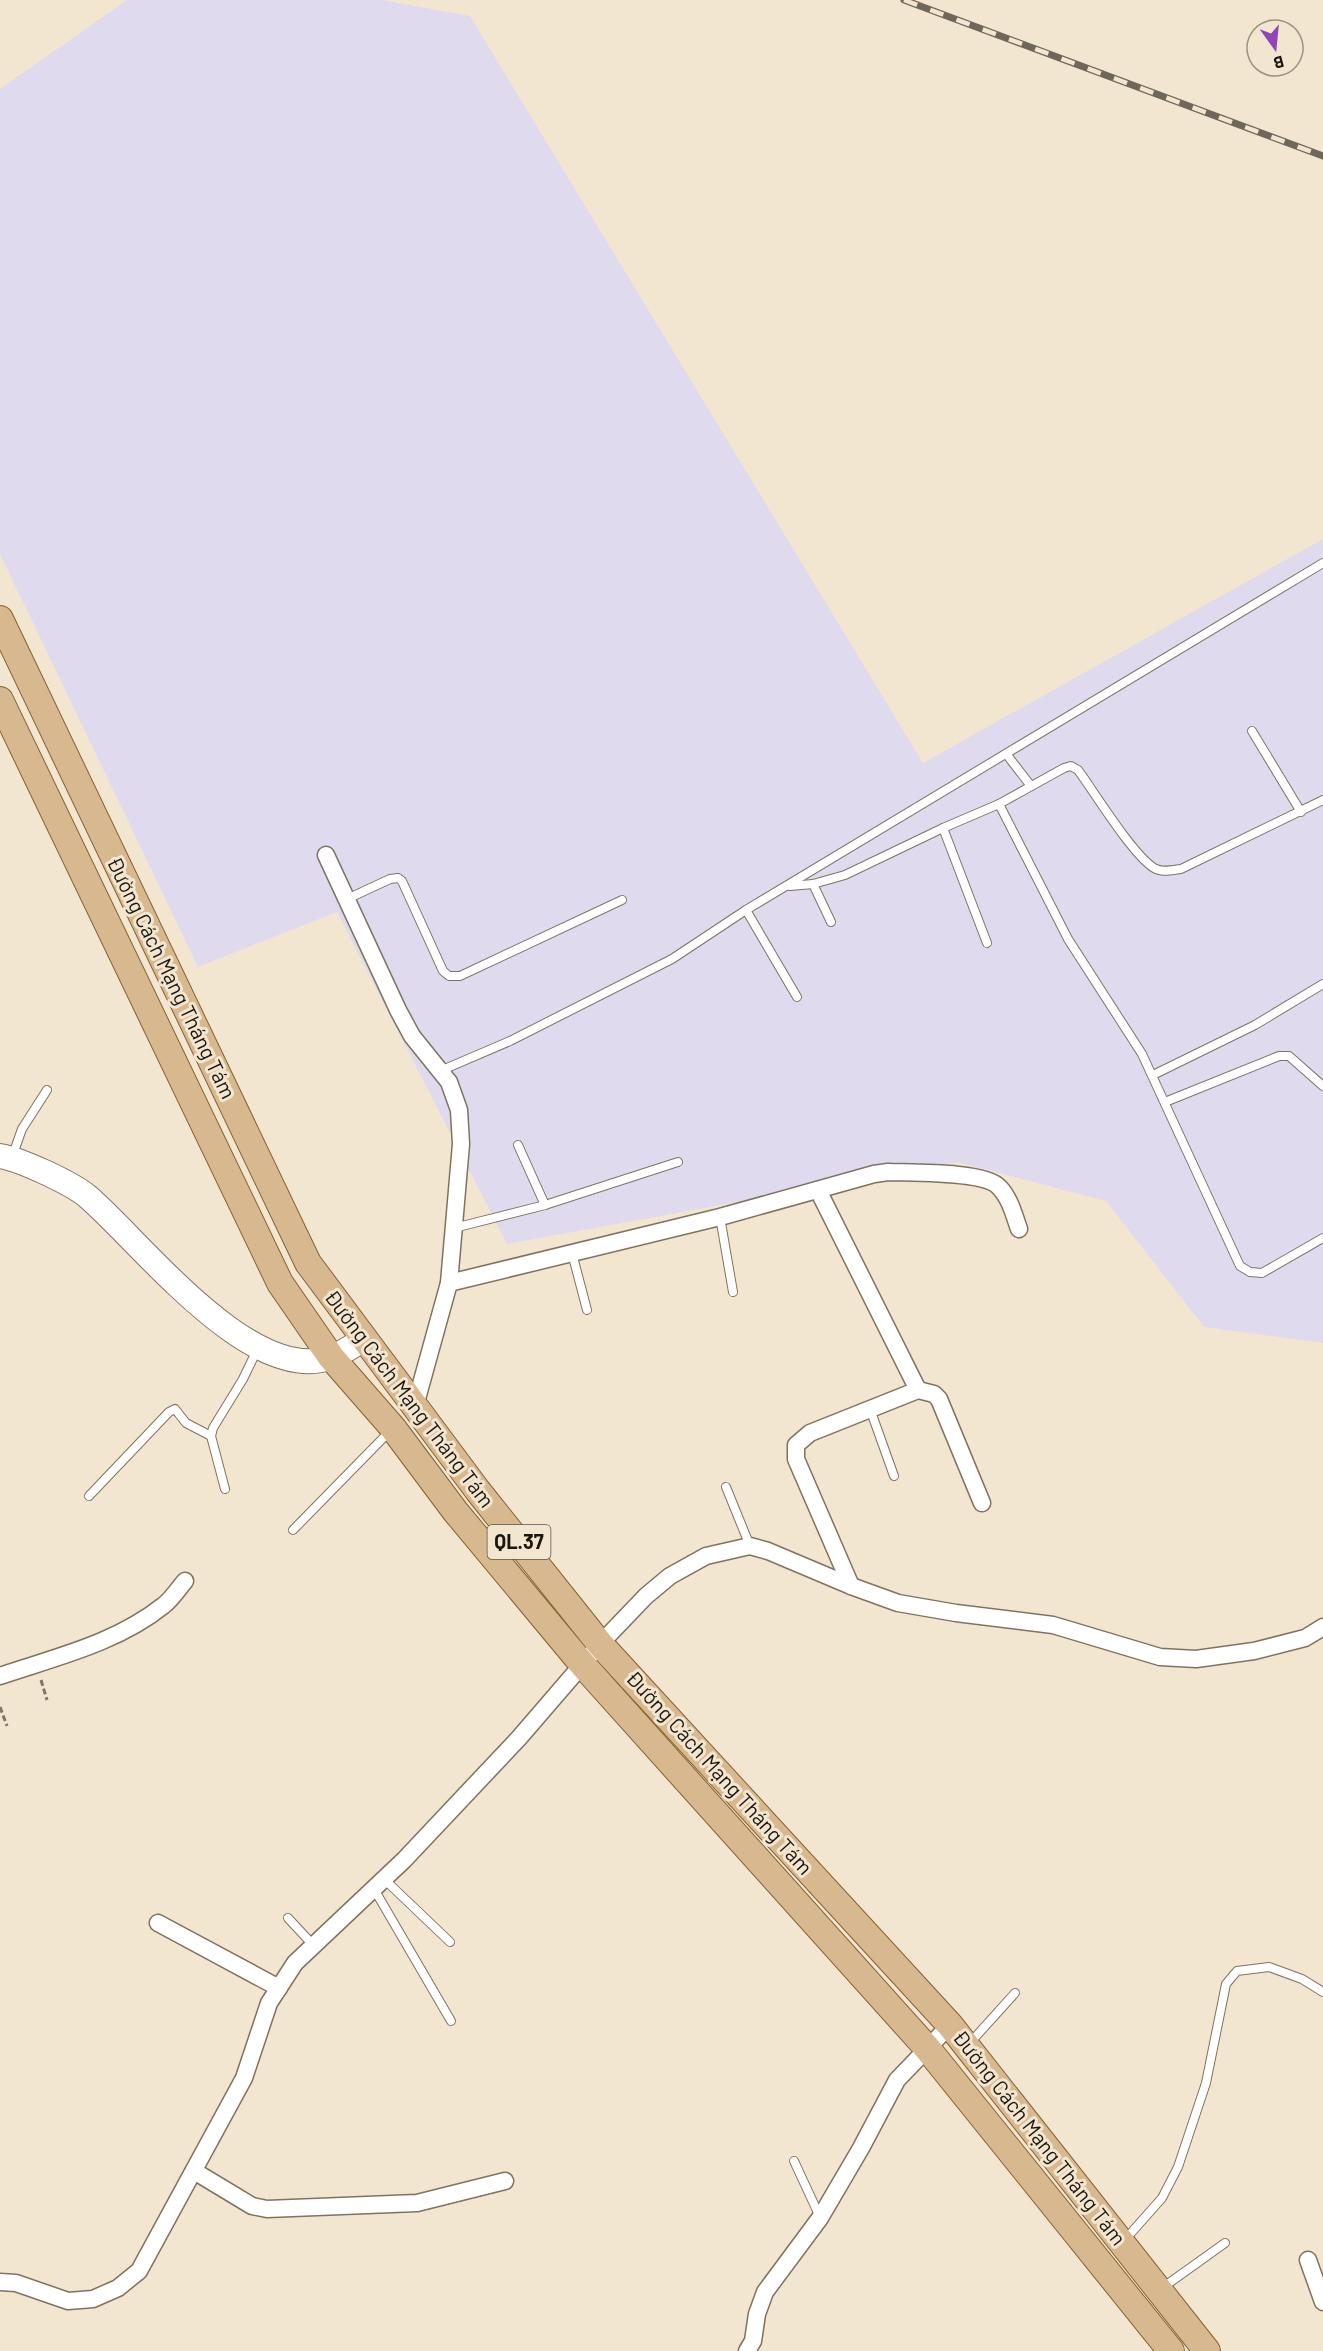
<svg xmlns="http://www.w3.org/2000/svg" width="1323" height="2351" font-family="Barlow,sans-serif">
	<rect width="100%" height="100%" fill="#f3e6d0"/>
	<!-- industrial -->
	<path fill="#e0daef" d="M127,0H382L470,16L923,763L1323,539V1343L1204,1327L1106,1201L957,1162L507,1244L337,912L198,967L0,554V89Z"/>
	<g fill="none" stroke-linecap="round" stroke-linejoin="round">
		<defs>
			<g id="lane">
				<path d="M1252,731L1301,812"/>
				<path d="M1007,755L1031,786"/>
				<path d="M999,804L1068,939L1142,1054L1240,1266L1250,1272L1262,1273L1323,1238"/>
				<path d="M943,828L987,943"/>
				<path d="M813,884L831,922"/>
				<path d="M790,886L813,884L845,875L943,828L999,804L1064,768L1071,766L1078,770C1095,793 1132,854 1154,868C1162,873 1172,870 1181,869L1323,800"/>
				<path d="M347,899L390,879L398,878L402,881L443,971L449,976H460L622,900"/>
				<path d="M746,910L797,997"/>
				<path d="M440,1071L510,1041L672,959L746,910L1323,563"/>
				<path d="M1153,1075L1255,1025L1323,984"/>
				<path d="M1165,1102L1279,1056H1289L1323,1086"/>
				<path d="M518,1145L545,1205"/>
				<path d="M12,1157L22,1129L47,1090"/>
				<path d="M720,1217L733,1292"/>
				<path d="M454,1228L545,1205L678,1162"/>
				<path d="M572,1253L587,1310"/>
				<path d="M870,1409L894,1476"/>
				<path d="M726,1487L750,1546"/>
				<path d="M225,1489L211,1436L213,1428L243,1379L258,1348"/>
				<path d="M89,1496L169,1412L175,1409L186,1423L211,1436"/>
				<path d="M293,1530L390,1431"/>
				<path d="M384,1879L450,1942"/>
				<path d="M374,1889L451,2021"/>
				<path d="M288,1918L314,1946"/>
				<path d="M969,2044L1015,1993"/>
				<path d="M794,2161L820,2217"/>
				<path d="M1123,2242L1162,2198L1178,2167L1206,2083L1226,1984L1237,1971L1269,1967L1302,1979L1323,1992"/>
				<path d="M1162,2288L1225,2243"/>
			</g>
			<g id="street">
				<path d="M326,855L398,1010L412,1036L449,1082L459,1110L461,1144L449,1283L415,1406"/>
				<path d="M818,1190L918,1390"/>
				<path d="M449,1283L720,1217L874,1174L888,1172C911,1173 985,1171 999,1187C1010,1198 1014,1215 1019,1229"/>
				<path d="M851,1586L796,1459V1445L810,1433L918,1390L934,1394L939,1399L982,1503"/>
				<path d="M0,1676C56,1657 117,1643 164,1605C172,1599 178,1589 185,1581"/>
				<path d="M158,1923L279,1988"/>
				<path d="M194,2171L252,2206L267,2209L417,2203L505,2181"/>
				<path d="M1308,2260L1323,2302"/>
				<path d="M0,2282L16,2283L68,2301L93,2299L118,2288L139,2271L244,2078L269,2003L295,1963L404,1860L519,1738L600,1644L646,1596L670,1576L706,1556L750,1546L768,1551L851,1586L898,1603L956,1613L1053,1625L1160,1657L1196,1659L1254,1651L1305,1638L1323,1627"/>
				<path d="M747,2351L753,2341L757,2314L765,2292L820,2218L861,2148L897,2080L950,2025"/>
			</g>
			<path id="secondary" d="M0,1156C20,1159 71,1183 87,1196C141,1242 252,1388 332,1357C343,1353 354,1345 364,1339"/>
			<g id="primary">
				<path d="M0,619L308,1263L478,1491L600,1644L950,2025L1207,2351"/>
				<path d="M0,700L280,1283L331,1357L393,1428L455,1511L583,1665L927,2048L1171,2351"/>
			</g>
		</defs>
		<!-- lane casing -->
		<use href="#lane" stroke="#7f7360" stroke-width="10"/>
		<!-- street casing -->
		<use href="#street" stroke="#7f7360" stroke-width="19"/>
		<!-- secondary casing -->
		<use href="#secondary" stroke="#7f7360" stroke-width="26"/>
		<!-- primary casing -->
		<use href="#primary" stroke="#846132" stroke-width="28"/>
		<!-- path -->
		<g stroke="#7f7668" stroke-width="3" stroke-dasharray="6 3" stroke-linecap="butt">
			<path d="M41,1680L47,1700"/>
			<path d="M0,1707L7,1726"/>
		</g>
		<!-- lane -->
		<use href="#lane" stroke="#fff" stroke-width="8"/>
		<!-- street -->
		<use href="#street" stroke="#fff" stroke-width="16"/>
		<!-- secondary -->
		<use href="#secondary" stroke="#fff" stroke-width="24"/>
		<!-- primary -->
		<use href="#primary" stroke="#d7b88f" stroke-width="26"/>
		<defs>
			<path id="rail" d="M904,0L1323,156"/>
		</defs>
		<!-- rail casing -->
		<use href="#rail" stroke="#6f675a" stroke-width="7"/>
		<!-- rail -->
		<use href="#rail" stroke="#f3e6d0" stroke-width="4.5" stroke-dasharray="14" stroke-linecap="butt"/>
	</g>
	<g text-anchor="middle" stroke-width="6" stroke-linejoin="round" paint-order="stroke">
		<!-- shield labels -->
		<rect fill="#f3e6d0" stroke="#5c5449" stroke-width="1.5" x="487.5" y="1525" width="63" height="34" rx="4.5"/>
		<g font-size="20" font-weight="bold" fill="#1b160f">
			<text x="519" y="1549">QL.37</text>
		</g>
		<!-- street labels -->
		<g font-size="21" fill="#1b160f" stroke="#f3e6d0">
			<text transform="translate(171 978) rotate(64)" y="7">Đường Cách Mạng Tháng Tám</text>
			<text transform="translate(409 1399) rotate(53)" y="7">Đường Cách Mạng Tháng Tám</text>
			<text transform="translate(719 1773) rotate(48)" y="7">Đường Cách Mạng Tháng Tám</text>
			<text transform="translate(1039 2138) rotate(52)" y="7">Đường Cách Mạng Tháng Tám</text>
		</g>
	</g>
	<!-- north arrow -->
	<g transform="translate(1275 48) rotate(165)"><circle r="28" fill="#f3e6d0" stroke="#9d9383" stroke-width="1.5"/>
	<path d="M0-4.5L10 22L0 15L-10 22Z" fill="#9146b7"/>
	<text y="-9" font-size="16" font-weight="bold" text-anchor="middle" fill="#1b160f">B</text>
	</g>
</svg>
